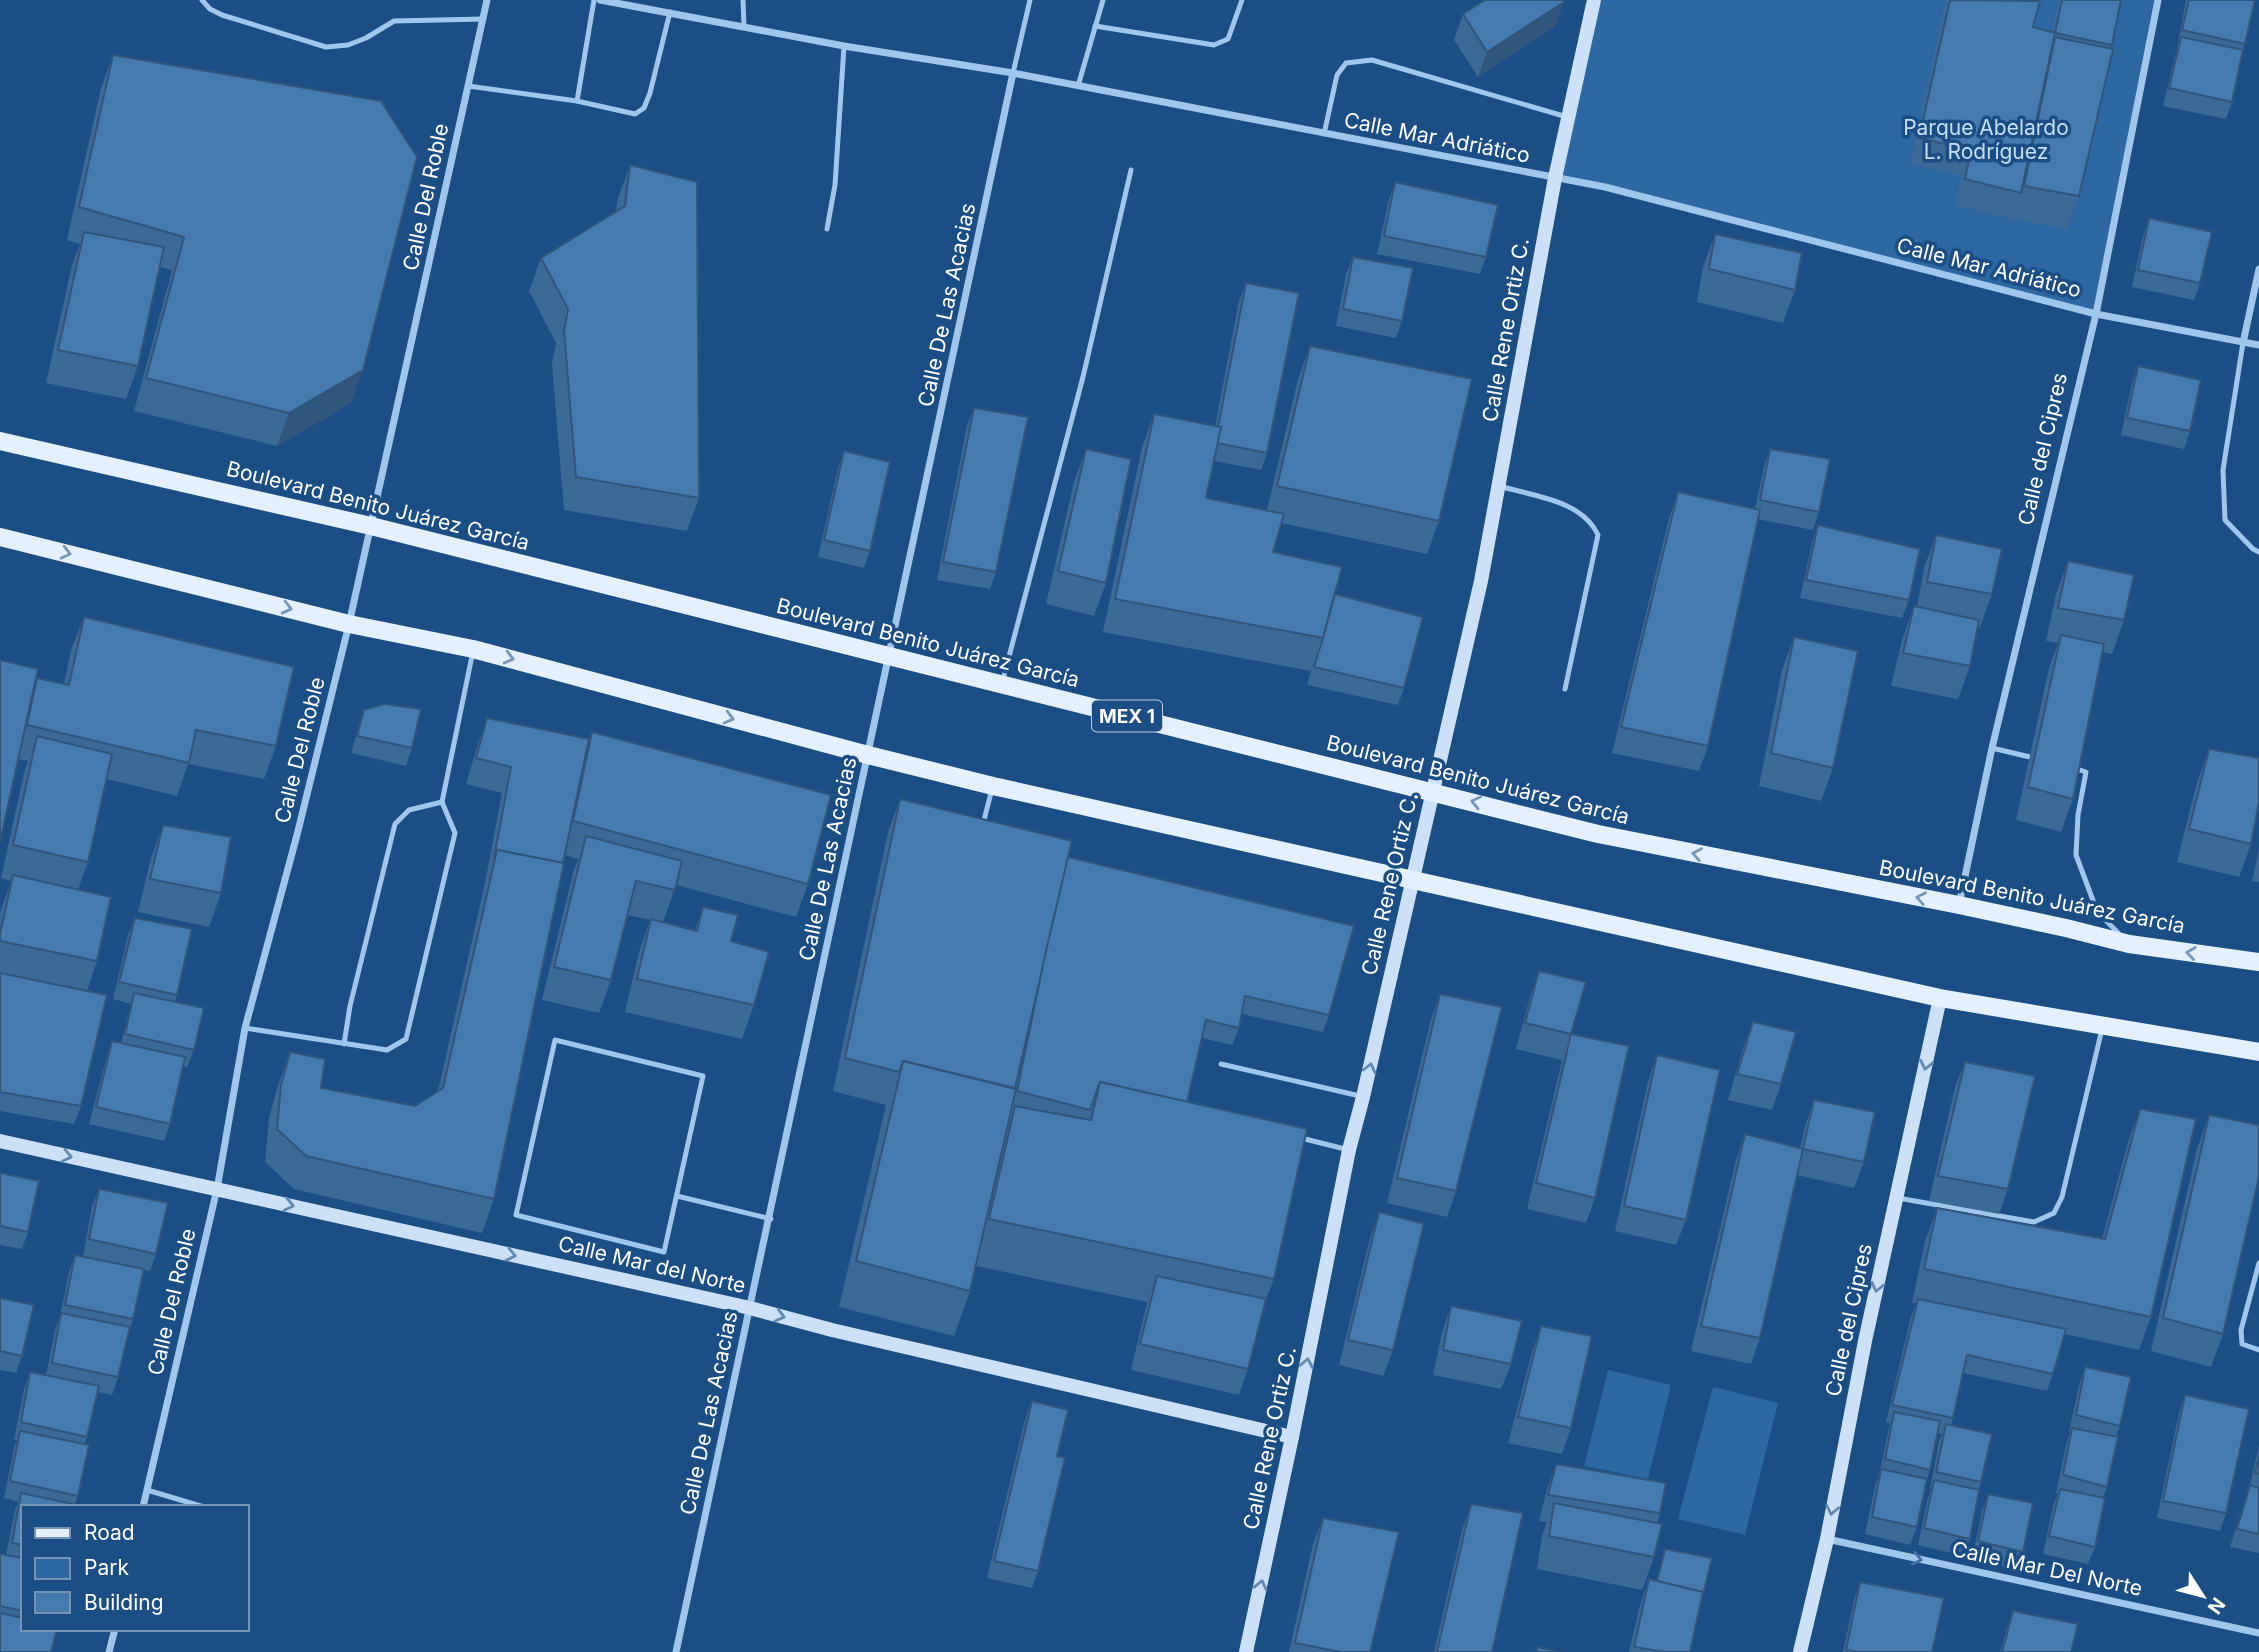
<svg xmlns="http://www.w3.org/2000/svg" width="2259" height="1652" font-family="Inter,sans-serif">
	<rect width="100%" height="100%" fill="#1a4e84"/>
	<!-- green -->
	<g fill="#2d68a3">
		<path d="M1594,0H2158L2096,314L1605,187L1555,178Z"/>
		<path d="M1608,1370L1671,1385L1648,1479L1584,1466Z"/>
		<path d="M1713,1387L1778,1403L1745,1535L1678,1519Z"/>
	</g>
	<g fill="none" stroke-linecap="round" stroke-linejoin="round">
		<!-- lane -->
		<g stroke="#a0c6ec" stroke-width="5">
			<path d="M202,0L210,9L222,15L326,47L348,45L366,38L394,21L483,19"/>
			<path d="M743,0L744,26"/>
			<path d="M1095,26L1214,45L1228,39L1242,0"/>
			<path d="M1013,73L1030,0"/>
			<path d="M468,86L577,101L635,114L644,108L650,93L670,12"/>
			<path d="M1078,86L1103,0"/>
			<path d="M577,101L594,0"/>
			<path d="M1324,134L1337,75L1346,63L1372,60L1567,117"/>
			<path d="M827,229L835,185L844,46"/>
			<path d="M2243,343L2223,470L2225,520L2253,549L2259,552"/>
			<path d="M1499,486C1533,496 1582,500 1598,535L1565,689"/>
			<path d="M1002,683L1083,377L1131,170"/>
			<path d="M1992,748L2030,757"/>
			<path d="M2074,768L2086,772L2078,815L2076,855L2097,911L2122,937"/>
			<path d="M983,824L992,789"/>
			<path d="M245,1028L387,1050L406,1039L455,833L442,802L473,651"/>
			<path d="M555,1040L703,1076L664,1252L516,1215Z"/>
			<path d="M344,1044L350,1006L395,824L409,810L442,802"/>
			<path d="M1221,1064L1360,1096"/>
			<path d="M1301,1138L1349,1150"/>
			<path d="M677,1196L771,1219"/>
			<path d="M1898,1198L2034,1222L2054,1213L2062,1197L2102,1029"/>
			<path d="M2259,1263L2241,1330L2242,1344L2259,1350"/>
			<path d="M147,1490L204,1507"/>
		</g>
		<!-- street -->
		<g stroke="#a0c6ec" stroke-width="7">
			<path d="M600,0L844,46L1013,73L1605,187L2096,314L2259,345"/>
			<path d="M2243,343L2259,269"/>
			<path d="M1959,905L1992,748L2096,314L2158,0"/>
			<path d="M143,1507L217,1189L245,1028L297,835L349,624L487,0"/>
			<path d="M1827,1539L2259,1633"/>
			<path d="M109,1652L115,1629"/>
			<path d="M676,1652C790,1126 904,600 1013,73"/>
		</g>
		<!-- secondary -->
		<g stroke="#cce1f8" stroke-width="14">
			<path d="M0,1141L750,1308L832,1330L1292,1437"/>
			<path d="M1246,1652L1292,1437L1349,1150L1363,1097L1481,581L1555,178L1594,0"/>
			<path d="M1800,1652L1827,1539L1865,1341L1940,998"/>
		</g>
		<!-- primary -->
		<g stroke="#e4f0ff" stroke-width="18">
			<path d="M0,441L371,526L1598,834L1959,905L2066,928L2129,944L2259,962"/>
			<path d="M0,537L349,624L473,649L868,755L993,786L1940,998L2259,1052"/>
		</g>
	</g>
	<!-- wall -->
	<g fill="#3c6a97">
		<path d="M1946,0H2035L2033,27L2052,32L2059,0H2121L2079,196L2067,229L2012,219L1955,205L1962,176L1910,164Z"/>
		<path d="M2186,0H2255L2243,50L2232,102L2226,119L2163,106L2177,48Z"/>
		<path d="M1564,2L1554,27L1478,77L1454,40L1463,14Z"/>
		<path d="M113,55L351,403L277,446L134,411L172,270L160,267L138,366L126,399L46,383L72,265L80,244L67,240L101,88Z"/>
		<path d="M630,165L699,498L687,531L564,510L552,364L556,343L529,291L541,258L616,211L618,198Z"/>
		<path d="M1395,182L1486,257L1480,274L1377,254L1389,199Z"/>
		<path d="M2149,218L2200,283L2194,300L2132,287L2143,236Z"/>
		<path d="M1715,234L1795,290L1783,323L1697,302L1703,267Z"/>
		<path d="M1353,257L1402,321L1396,338L1336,326L1346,274Z"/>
		<path d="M1246,283L1267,453L1261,470L1214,461L1206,498L1267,510L1298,379L1310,346L1439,521L1427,554L1281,523L1273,552L1335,594L1404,688L1398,705L1307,685L1311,671L1103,632L1142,447L1154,414L1215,426L1239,301Z"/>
		<path d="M2138,366L2190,431L2184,449L2121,435L2132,383Z"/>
		<path d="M974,408L996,572L990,589L937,580L967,425Z"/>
		<path d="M1086,449L1106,583L1094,616L1046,604L1074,482Z"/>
		<path d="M1770,449L1819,512L1813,530L1758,519L1708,746L1699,771L1612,753L1669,518L1678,492L1755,509L1764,466Z"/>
		<path d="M844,451L870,551L864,568L818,557L838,468Z"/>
		<path d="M1818,525L1909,600L1902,618L1800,598L1812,543Z"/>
		<path d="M1936,535L1992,594L1980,627H1978L1970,666L1958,699L1891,686L1902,640L1914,606L1917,607L1924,568Z"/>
		<path d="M2068,561L2124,620L2112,654L2102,652L2073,799L2061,832L2016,820L2049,668L2058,643L2046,641L2056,594Z"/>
		<path d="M84,617L276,746L264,779L188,764L177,796L107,779L88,862L78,890L97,961L87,991L81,1106L74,1124L0,1111V913L11,881L1,878L25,769L28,761L18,759L34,687L37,678L64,684L71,650Z"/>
		<path d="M1794,637L1833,768L1821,801L1759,786L1782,670Z"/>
		<path d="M364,710L412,748L406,766L351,753L358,728Z"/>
		<path d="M487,718L589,739L592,732L808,884L796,917L676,885L663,922L695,930L703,907L731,941L754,1005L742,1039L625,1012L639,952L650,920L628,915L611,980L599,1013L542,1000L574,869L578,859L565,855L494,1199L482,1233L294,1189L265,1162L269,1118L278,1085L290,1052L321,1088L415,1106L438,1091L485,883L502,793L466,784L478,744Z"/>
		<path d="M2209,749L2251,844L2239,877L2177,862L2197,782Z"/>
		<path d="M900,799L1068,857L1329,1015L1323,1032L1242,1014L1239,1028L1232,1045L1202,1038L1187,1102L1274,1279L1266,1299L1248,1369L1239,1395L1131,1370L1147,1302L976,1266L970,1291L954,1336L839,1307L886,1105L833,1091L888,832Z"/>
		<path d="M163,825L221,893L209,927L138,912L151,858Z"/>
		<path d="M2259,849V882L2252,881Z"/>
		<path d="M135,918L177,995L175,1002L194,1050L187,1067L183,1066L170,1124L164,1141L89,1124L106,1059L112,1041L121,1043L131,1004L113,999L128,935Z"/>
		<path d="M1539,971L1571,1034L1595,1198L1586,1223L1527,1209L1562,1060L1516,1049L1530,997Z"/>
		<path d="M1440,994L1456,1191L1447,1217L1387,1203L1431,1019Z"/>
		<path d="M1753,1022L1781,1084L1772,1110L1728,1100L1743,1048Z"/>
		<path d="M1657,1055L1686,1220L1676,1245L1615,1231L1648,1081Z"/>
		<path d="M1965,1062L2008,1189L1999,1214L1929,1201L1955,1087Z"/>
		<path d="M1814,1100L1864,1162L1854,1188L1797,1175L1760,1338L1751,1364L1691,1351L1736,1160L1745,1134L1800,1148L1805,1126Z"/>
		<path d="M2140,1109L2151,1317L2139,1350L2065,1334L2053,1374L2047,1391L1963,1373L1953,1418L1951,1425L1981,1482L1979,1489L1970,1539L1963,1556L1918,1545L1928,1498L1931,1489H1930L1939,1441L1942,1434L1938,1433L1930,1470L1927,1479L1917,1527L1910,1545L1865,1534L1875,1486L1879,1476L1890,1423L1886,1422L1911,1316L1916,1303H1912L1925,1241L1937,1208L2102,1239L2128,1142Z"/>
		<path d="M2209,1115L2223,1334L2211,1367L2151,1351L2197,1149Z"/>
		<path d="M0,1173L28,1232L22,1249L0,1245Z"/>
		<path d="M99,1189L156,1254L150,1271L143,1270L133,1319L130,1328L118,1377L112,1395L98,1392L85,1444L78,1496L75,1504L23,1507V1629L0,1652V1554L6,1555L15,1510L18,1502L4,1498L14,1448L17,1440H14L24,1389L30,1372L46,1375L55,1330L60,1316L69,1272L75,1255L83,1256L92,1206Z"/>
		<path d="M1379,1212L1393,1350L1383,1376L1339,1365L1370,1238Z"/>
		<path d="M0,1298L22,1356L16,1373L0,1370Z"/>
		<path d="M1451,1306L1511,1364L1501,1389L1433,1375L1442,1332Z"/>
		<path d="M1541,1326L1571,1428L1562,1454L1508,1443L1532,1352Z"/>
		<path d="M2085,1367L2120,1426L2116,1437L2107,1487L2103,1498L2095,1547L2088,1564L2043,1554L2053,1506L2058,1493H2056L2066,1445L2070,1433L2069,1432L2079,1385Z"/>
		<path d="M2185,1395L2226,1513L2220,1531L2157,1518L2179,1413Z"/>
		<path d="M1032,1401L1057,1456L1038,1571L1032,1588L987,1578L1025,1419Z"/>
		<path d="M2259,1445V1553L2230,1547L2244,1503L2250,1485Z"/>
		<path d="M1556,1464L1660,1513L1657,1523L1654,1557L1642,1590L1537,1569L1542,1536L1547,1522L1539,1521L1547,1489Z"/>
		<path d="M1988,1494L2023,1552L2016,1570L1972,1559L1982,1511Z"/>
		<path d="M1471,1504L1492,1652H1434L1462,1530Z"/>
		<path d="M1323,1518L1370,1652H1289L1313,1544Z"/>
		<path d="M1665,1549L1702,1599L1690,1652H1629L1640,1605L1649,1579L1656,1581Z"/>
		<path d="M1860,1582L1932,1652H1843L1854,1600Z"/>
		<path d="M2013,1611L2071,1652H2000L2007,1628Z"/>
	</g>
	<!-- shaded-wall -->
	<g fill="#31567b">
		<path d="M1564,2L1554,27L1478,77L1487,52Z"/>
		<path d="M363,370L351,403L277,446L289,413Z"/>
	</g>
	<!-- building -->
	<g fill="#467bb0" stroke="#31567b" stroke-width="2">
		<path d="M1485,0H1563L1564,2L1487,52L1463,14Z"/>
		<path d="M1950,0L2040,1L2033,27L2055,33L2021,193L1965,179L1971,150L1919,138Z"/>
		<path d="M2062,0H2121L2112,45L2055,33Z"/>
		<path d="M2189,0H2255L2245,44L2182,30Z"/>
		<path d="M2055,37L2113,49L2079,196L2024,186Z"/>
		<path d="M2181,37L2243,50L2232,102L2169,88Z"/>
		<path d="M113,55L381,101L417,157L363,370L289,413L146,378L184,237L79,207Z"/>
		<path d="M630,165L697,182L699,498L576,477L564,331L568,309L541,258L625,206Z"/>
		<path d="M1395,182L1498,205L1486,257L1384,236Z"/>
		<path d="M2149,218L2212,232L2200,283L2138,270Z"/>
		<path d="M84,232L164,247L138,366L58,350Z"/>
		<path d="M1715,234L1802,253L1795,290L1709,269Z"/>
		<path d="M1353,257L1413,268L1402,321L1343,309Z"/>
		<path d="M1246,283L1299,293L1267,453L1217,443L1221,427H1218Z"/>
		<path d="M1310,346L1472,379L1439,521L1277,486Z"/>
		<path d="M2138,366L2201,380L2190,431L2127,418Z"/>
		<path d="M974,408L1028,417L996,572L943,562Z"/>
		<path d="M1154,414L1221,427L1206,498L1284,514L1273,552L1342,567L1323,638L1115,599Z"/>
		<path d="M1086,449L1131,459L1106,583L1058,571Z"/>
		<path d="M1770,449L1830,459L1819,512L1760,500Z"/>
		<path d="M844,451L890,462L870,551L824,540Z"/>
		<path d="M1678,492L1760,510L1708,746L1621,727Z"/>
		<path d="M1818,525L1920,549L1909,600L1806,580Z"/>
		<path d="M1936,535L2002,549L1992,594L1927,582Z"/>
		<path d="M2068,561L2134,575L2124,620L2058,608Z"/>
		<path d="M1335,594L1423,617L1404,688L1314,667L1323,638Z"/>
		<path d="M1914,606L1979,620L1970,666L1903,653Z"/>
		<path d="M84,617L294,667L276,746L196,730L189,763L27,725L37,678L69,685Z"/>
		<path d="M2061,635L2104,644L2073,799L2028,787Z"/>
		<path d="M1794,637L1858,651L1833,768L1771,753Z"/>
		<path d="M0,660L38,669L0,842Z"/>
		<path d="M384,704L421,709L412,748L357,736L364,710Z"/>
		<path d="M487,718L589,739L563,863L497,850L494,858L511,767L476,758Z"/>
		<path d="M592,732L831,795L808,884L573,821Z"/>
		<path d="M37,736L112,754L88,862L13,845Z"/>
		<path d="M2209,749L2259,758V802L2251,844L2189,829Z"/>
		<path d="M900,799L1072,841L1015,1088L903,1061L899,1072L845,1058Z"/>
		<path d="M163,825L231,837L221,893L150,879Z"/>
		<path d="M586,836L682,861L675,890L636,881L611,980L554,967Z"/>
		<path d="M497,850L564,863L494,1199L306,1156L277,1129L281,1085L290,1052L325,1059L321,1088L415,1106L443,1088Z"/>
		<path d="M1068,857L1354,926L1329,1015L1245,996L1239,1028L1206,1020L1187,1102L1100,1082L1090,1110L1017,1091L1044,960Z"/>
		<path d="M13,875L111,897L97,961L0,941V934Z"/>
		<path d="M703,907L738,915L731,941L769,952L754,1005L637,979L651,919L697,931Z"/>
		<path d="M135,918L192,929L177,995L119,982Z"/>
		<path d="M1539,971L1586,982L1571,1034L1525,1023Z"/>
		<path d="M0,973L107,995L81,1106L0,1092Z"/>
		<path d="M134,993L204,1008L194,1050L125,1034Z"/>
		<path d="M1440,994L1502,1007L1456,1191L1397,1178Z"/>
		<path d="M1753,1022L1796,1032L1781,1084L1737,1074Z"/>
		<path d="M1571,1034L1629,1046L1595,1198L1536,1183Z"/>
		<path d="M112,1041L185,1057L170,1124L96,1107Z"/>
		<path d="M1657,1055L1720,1070L1686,1220L1624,1206Z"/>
		<path d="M903,1061L1016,1089L970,1291L856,1261Z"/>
		<path d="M1965,1062L2035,1076L2008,1189L1938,1176Z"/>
		<path d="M1100,1082L1307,1129L1274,1279L989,1219L1015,1106L1091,1120Z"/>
		<path d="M1814,1100L1875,1112L1864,1162L1803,1149Z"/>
		<path d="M2140,1109L2196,1119L2151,1317L1924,1269L1937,1208L2105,1239Z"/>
		<path d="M2209,1115L2259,1125V1177L2223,1334L2163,1318Z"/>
		<path d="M1745,1134L1803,1149L1760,1338L1701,1326Z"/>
		<path d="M0,1173L39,1181L28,1232L0,1226Z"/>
		<path d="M99,1189L168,1203L156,1254L89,1239Z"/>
		<path d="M1379,1212L1424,1224L1393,1350L1348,1340Z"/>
		<path d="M75,1255L144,1269L133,1319L65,1305Z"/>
		<path d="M1157,1276L1266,1299L1248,1369L1140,1344Z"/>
		<path d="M0,1298L34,1305L22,1356L0,1351Z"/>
		<path d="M1918,1299L2066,1329L2053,1374L1967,1355L1953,1418L1892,1405Z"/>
		<path d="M1451,1306L1522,1321L1511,1364L1443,1350Z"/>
		<path d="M61,1313L130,1327L118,1377L52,1363Z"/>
		<path d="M1541,1326L1592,1336L1571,1428L1518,1417Z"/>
		<path d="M2085,1367L2131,1377L2120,1426L2076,1415Z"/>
		<path d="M30,1372L99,1386L87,1437L21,1422Z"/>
		<path d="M2185,1395L2249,1409L2226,1513L2163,1501Z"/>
		<path d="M1032,1401L1068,1410L1057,1456L1065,1458L1038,1571L994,1561Z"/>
		<path d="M1894,1412L1940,1421L1930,1470L1885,1459Z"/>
		<path d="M1946,1424L1992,1434L1981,1482L1936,1472Z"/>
		<path d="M2072,1428L2118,1437L2107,1487L2063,1475Z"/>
		<path d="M20,1431L89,1445L78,1496L10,1481Z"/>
		<path d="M2259,1457V1474L2255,1473Z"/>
		<path d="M1556,1464L1666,1483L1660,1513L1548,1495Z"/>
		<path d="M1881,1469L1927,1479L1917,1527L1872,1517Z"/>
		<path d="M1934,1480L1979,1490L1970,1539L1924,1528Z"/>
		<path d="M2250,1485L2259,1488V1534L2237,1529Z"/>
		<path d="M2060,1489L2105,1498L2095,1547L2049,1536Z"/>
		<path d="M21,1493L87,1507H23V1545L12,1543Z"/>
		<path d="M1988,1494L2033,1503L2023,1552L1978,1541Z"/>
		<path d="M1554,1503L1662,1524L1654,1557L1549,1536Z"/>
		<path d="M1471,1504L1523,1513L1492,1652H1437Z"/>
		<path d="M1323,1518L1399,1532L1370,1652H1341L1295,1643Z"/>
		<path d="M1665,1549L1712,1558L1703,1595V1592L1657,1581Z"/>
		<path d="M0,1554L23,1558V1611L0,1606Z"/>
		<path d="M1649,1579L1703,1592L1690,1652H1665L1634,1647Z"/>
		<path d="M1860,1582L1944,1598L1932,1652H1858L1846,1650Z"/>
		<path d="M2013,1611L2078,1624L2071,1652H2002Z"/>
		<path d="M0,1613L23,1618V1629H57L51,1652H0Z"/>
		<path d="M1538,1647L1559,1652H1536Z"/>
	</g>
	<!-- one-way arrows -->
	<defs><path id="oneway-chevron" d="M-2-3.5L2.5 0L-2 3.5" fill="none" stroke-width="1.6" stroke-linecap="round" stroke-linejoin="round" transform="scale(1.75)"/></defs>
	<g stroke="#7597bb">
		<use href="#oneway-chevron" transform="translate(66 553) rotate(14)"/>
		<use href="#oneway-chevron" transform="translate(287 608) rotate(14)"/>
		<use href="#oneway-chevron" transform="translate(509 658) rotate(15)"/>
		<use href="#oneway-chevron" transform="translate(729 718) rotate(15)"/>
		<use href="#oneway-chevron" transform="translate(1476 802) rotate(-167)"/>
		<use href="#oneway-chevron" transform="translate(1697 854) rotate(-169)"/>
		<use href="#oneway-chevron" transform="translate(1921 898) rotate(-169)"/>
		<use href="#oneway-chevron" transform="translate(2191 953) rotate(-172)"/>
	</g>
	<g stroke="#6189b2">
		<use href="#oneway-chevron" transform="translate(1926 1065) rotate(102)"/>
		<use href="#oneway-chevron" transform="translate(1370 1068) rotate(-77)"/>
		<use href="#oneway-chevron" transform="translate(67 1156) rotate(12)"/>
		<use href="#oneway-chevron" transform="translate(289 1205) rotate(13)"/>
		<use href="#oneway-chevron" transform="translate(511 1255) rotate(13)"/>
		<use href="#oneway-chevron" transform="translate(1877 1287) rotate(103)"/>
		<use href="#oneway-chevron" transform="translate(780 1316) rotate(15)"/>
		<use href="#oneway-chevron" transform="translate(1307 1363) rotate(-79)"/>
		<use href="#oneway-chevron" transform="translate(1832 1510) rotate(101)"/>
		<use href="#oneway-chevron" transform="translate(1261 1585) rotate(-78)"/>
	</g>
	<use stroke="#4272a3" href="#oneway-chevron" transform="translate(1917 1559) rotate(12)"/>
	<g text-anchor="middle" stroke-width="7" stroke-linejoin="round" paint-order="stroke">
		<!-- shield labels -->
		<rect fill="#1a4e84" stroke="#bacada" stroke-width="2" x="1092" y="700.5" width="70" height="31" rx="5"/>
		<g font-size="19" font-weight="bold" fill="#fff">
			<text x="1127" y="723">MEX 1</text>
		</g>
		<!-- park labels -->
		<g font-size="21" fill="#c5dff9" stroke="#1a4e84">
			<text x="1986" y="135">Parque Abelardo<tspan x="1986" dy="24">L. Rodríguez</tspan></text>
		</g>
		<!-- street labels -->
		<g font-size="21" fill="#fff" stroke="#1a4e84">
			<text transform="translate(1437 138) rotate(11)" y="7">Calle Mar Adriático</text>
			<text transform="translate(426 197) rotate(-78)" y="7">Calle Del Roble</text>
			<text transform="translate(1989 268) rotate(14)" y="7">Calle Mar Adriático</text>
			<text transform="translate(947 305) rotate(-78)" y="7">Calle De Las Acacias</text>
			<text transform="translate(1506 330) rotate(-80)" y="7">Calle Rene Ortiz C.</text>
			<text transform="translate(2043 449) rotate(-77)" y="7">Calle del Cipres</text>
			<text transform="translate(378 506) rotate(14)" y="7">Boulevard Benito Juárez García</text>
			<text transform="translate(928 643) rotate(14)" y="7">Boulevard Benito Juárez García</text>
			<text transform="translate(300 750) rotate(-76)" y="7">Calle Del Roble</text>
			<text transform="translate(1478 780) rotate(14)" y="7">Boulevard Benito Juárez García</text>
			<text transform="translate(828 859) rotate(-78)" y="7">Calle De Las Acacias</text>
			<text transform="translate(1390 884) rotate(-77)" y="7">Calle Rene Ortiz C.</text>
			<text transform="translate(2032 897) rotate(11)" y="7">Boulevard Benito Juárez García</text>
			<text transform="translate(652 1265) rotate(13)" y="7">Calle Mar del Norte</text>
			<text transform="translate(172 1302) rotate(-77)" y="7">Calle Del Roble</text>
			<text transform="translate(1849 1320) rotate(-78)" y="7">Calle del Cipres</text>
			<text transform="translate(709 1413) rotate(-78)" y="7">Calle De Las Acacias</text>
			<text transform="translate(1270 1438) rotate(-78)" y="7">Calle Rene Ortiz C.</text>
			<text transform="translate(2047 1569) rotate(12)" y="7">Calle Mar Del Norte</text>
		</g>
	</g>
	<!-- legend -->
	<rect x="21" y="1505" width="228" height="126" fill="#1a4e84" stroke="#7695b5" stroke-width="2"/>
	<rect x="35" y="1528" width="35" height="10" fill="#e4f0ff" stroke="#7695b5" stroke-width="2"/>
	<text x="84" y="1540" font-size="21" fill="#ffffff">Road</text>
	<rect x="35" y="1558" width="35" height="21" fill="#2d68a3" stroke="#7695b5" stroke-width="2"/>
	<text x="84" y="1575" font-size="21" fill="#ffffff">Park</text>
	<rect x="35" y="1592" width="35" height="21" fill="#467bb0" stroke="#7695b5" stroke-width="2"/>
	<text x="84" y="1610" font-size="21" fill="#ffffff">Building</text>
	<!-- north arrow -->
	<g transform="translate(2203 1596) rotate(126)" stroke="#1a4e84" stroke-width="5" paint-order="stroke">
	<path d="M0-5L12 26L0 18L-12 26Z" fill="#ffffff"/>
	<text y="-10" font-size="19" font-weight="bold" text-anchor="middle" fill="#ffffff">N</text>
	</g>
</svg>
